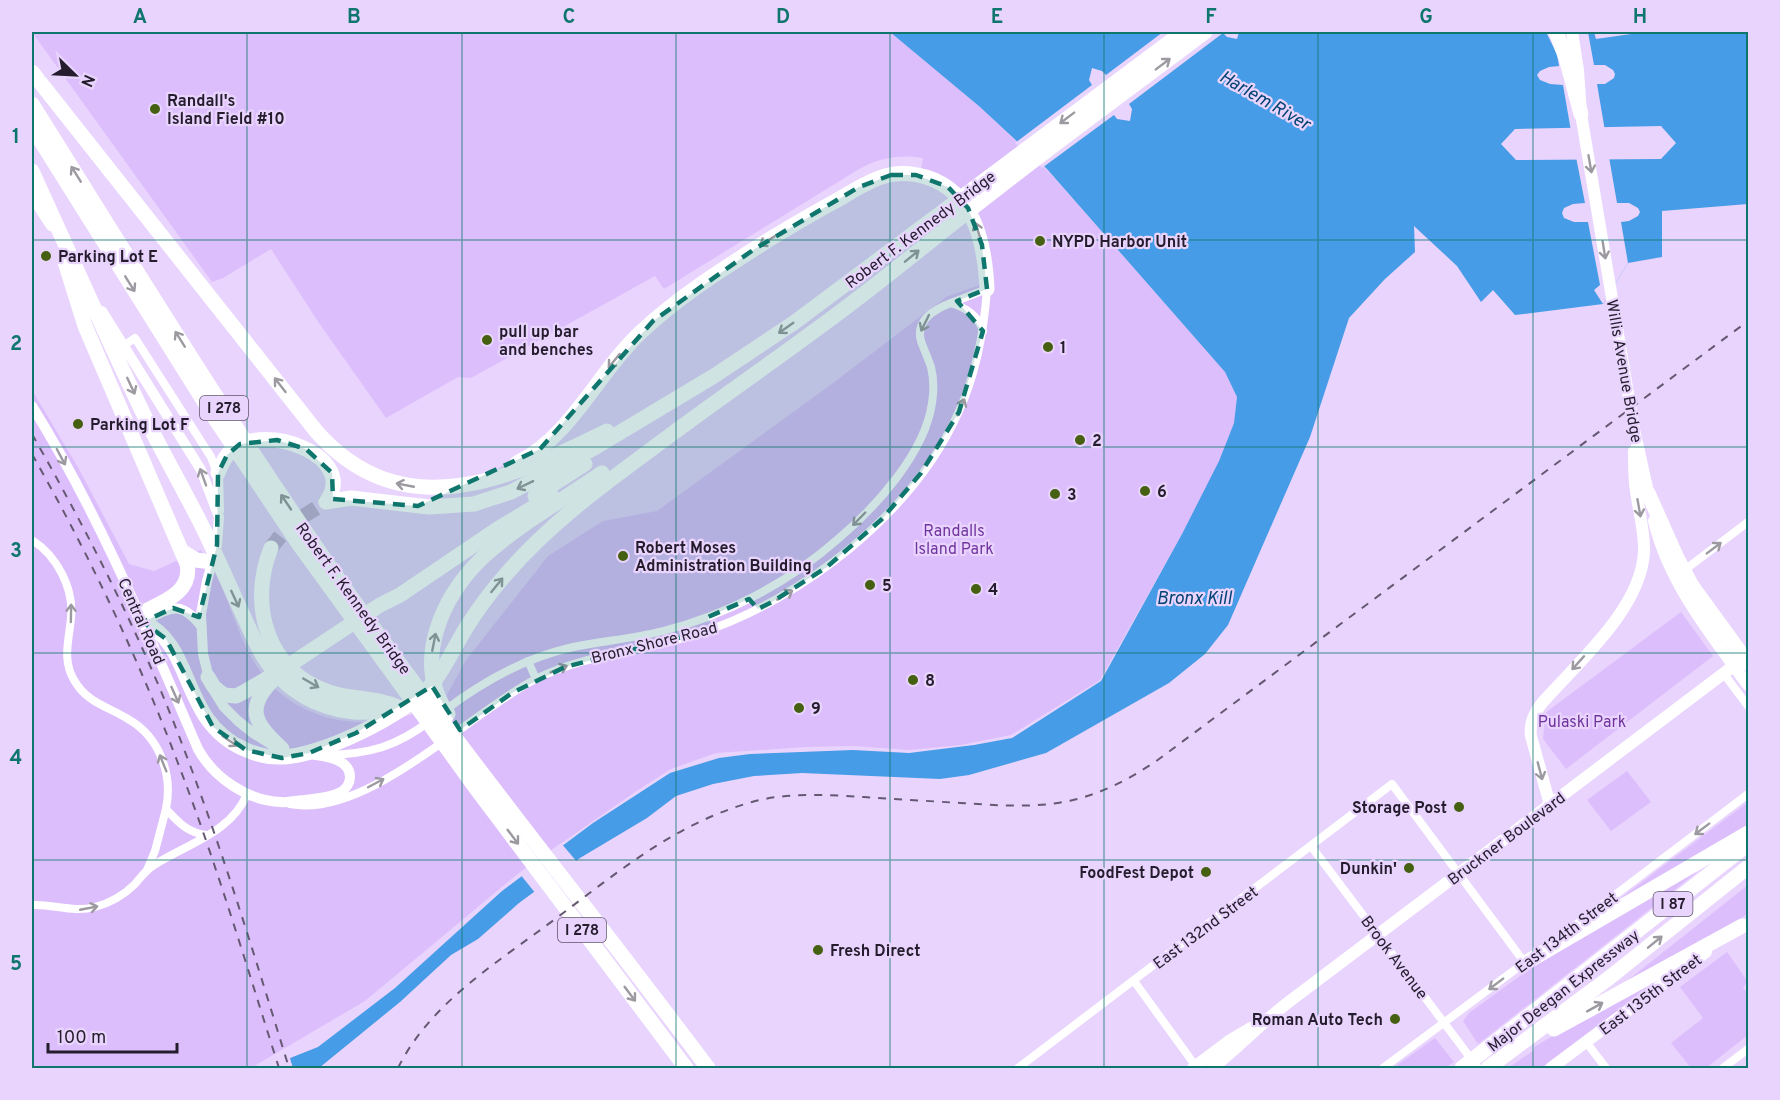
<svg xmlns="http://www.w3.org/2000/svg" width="1780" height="1100" font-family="Overpass,sans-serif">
	<rect width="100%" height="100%" fill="#e9d4fe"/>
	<!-- green -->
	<g fill="#ddbefc">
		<path d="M32,32H890L980,107L1051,174L1225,372L1237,397L1234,423L1219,461L1182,534L1100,680L1011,735L961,745L909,750L853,746L806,747L716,753L671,769L635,792L520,872L365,1001L251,1068H32V390L79,469L129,564L154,571L201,550C206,559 213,568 217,577C231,606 239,638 256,665C286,714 346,731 400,718C415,714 429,707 443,702L466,660L548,556L603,521L657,511L833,383L946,297L991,281L983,230L921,169L923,158C897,154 878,158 856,171L664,289L655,276L471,378L458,377L386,418L319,323L271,249L223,278L212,282Z"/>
		<path d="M1681,612L1713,656L1566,769L1543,739L1545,713Z"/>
		<path d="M1627,771L1651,802L1611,831L1587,800Z"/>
		<path d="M1748,802V827L1601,913Z"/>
		<path d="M1695,871L1696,873L1478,1044L1463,1021L1469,1013L1528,970Z"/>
		<path d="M1748,885V913L1712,940L1623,984Z"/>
		<path d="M1727,952L1748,982L1743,987L1748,995V1035L1706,1068H1691L1671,1043L1703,1018L1680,987Z"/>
		<path d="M1662,978L1541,1068H1508L1534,1050V1047L1568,1027Z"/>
		<path d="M1435,1038L1454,1062L1445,1068H1393Z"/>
	</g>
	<!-- water -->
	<path fill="#469ce6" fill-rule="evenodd" d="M890,32H1594L1596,39L1631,34H1691L1748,32V204L1662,211V257L1628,263L1603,304L1515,315L1493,290L1481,302L1457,266L1414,226L1415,252L1385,279L1349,318L1310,437L1228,625L1205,654L1169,683L1046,753L969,775L940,779L802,773L754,776L713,784L676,796L647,818L580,858L519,903L478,939L451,955L400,1002L319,1068H265L318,1047L395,988L502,891L593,823L670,773L719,758L750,754L853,750L909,753L974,745L1012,738L1101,681L1182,534L1219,461L1234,423L1237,397L1225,372L1047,169L980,107ZM1661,126L1676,143L1661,159L1516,160L1501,144L1515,129Z"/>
	<!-- pier -->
	<g fill="#e9d4fe">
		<path d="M1163,32H1239L1237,39L1227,37L1223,33L1129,104L1132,109L1130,121L1117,119L1114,115L1042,168L1015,143L1092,85L1089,80L1092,68L1102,71L1106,75Z"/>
		<path d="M1546,32H1588L1594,65H1605L1613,70L1615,74L1614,78L1605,84H1597L1605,131H1571L1563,85L1550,84L1540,80L1537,75L1540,71L1549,67L1559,66L1557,54Z"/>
		<path d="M1576,157H1609L1617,203H1629L1638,208L1640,212L1638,216L1629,221L1621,222L1628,263L1603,304L1594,290L1600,285L1588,222H1574L1564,218L1562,213L1564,208L1573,204L1585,203Z"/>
		<path d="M561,843L578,863L536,894L520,874Z"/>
		<path d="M289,1055L293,1068H271L270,1063Z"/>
	</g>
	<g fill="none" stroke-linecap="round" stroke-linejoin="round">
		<!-- motorway-tunnel -->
		<path stroke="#c2afd4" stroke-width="15" stroke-dasharray="15 8" stroke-linecap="butt" d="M271,548L288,526L326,502"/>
		<!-- minor -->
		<g stroke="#fff" stroke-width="8">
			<path d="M123,346L135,338L211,457L217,473"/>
			<path d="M32,540C57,556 74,588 71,618C69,640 62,660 74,680C87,703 107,706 128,719C160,737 173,775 166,809C179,823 188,833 207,835"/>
			<path d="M1682,572L1748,522"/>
			<path d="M528,661L536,679"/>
			<path d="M1724,674L1748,706"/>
			<path d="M444,711C482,682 522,659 569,648C600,641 632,639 663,631C727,615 788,583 838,539C876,507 925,453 932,403C934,391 934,379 931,367C928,358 924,350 921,341C915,320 935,309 951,303C966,308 978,315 983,331"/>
			<path d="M326,755C370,754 396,747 431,720"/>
			<path d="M290,804C367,819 468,714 534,680C586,653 645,652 700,633C803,599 915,512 959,411C977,372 984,331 987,289L951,303"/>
			<path d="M1311,846L1478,1068"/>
			<path d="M147,870L155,851L166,809"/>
			<path d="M32,905C54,904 73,913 95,907C110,903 124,895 135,884C141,877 146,870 154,865C187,844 232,832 247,794"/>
			<path d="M1565,933L1748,794"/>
			<path d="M1134,981L1197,1068"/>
			<path d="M1586,1042L1606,1068"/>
			<path d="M1018,1068L1392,784L1525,963"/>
			<path d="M1383,1068L1528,960"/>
			<path d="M1723,1068L1748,1049"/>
		</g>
		<!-- tertiary -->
		<g stroke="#fff" stroke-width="10">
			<path d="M32,197L51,226"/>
			<path d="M102,311L201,470L219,517L217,545L207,581L201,614L203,654L211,686L224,707L238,721L253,733L274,746"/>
			<path d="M32,406C99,514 148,633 198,749C214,778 248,801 281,802C289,803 297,800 304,800C316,799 330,798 341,792C346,789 350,783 350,777C350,758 323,756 309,754"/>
			<path d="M218,473L219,511"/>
			<path d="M143,622C169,608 180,599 201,626"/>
		</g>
		<!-- secondary -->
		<path stroke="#fff" stroke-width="12" d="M1551,1068L1706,952"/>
		<!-- primary -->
		<g stroke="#fff" stroke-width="12">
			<path d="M1572,32L1578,70L1581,114L1634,429L1650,501"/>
			<path d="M1654,521C1669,583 1711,635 1748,685"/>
			<path d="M1550,805L1531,736C1529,723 1534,713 1542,703C1578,662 1641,609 1644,552C1645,529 1637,506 1635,483C1634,473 1634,462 1634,451"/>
			<path d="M1193,1068L1229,1041L1251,1028"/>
			<path d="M1212,1068C1239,1047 1262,1022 1290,1001L1740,661"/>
		</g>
		<!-- motorway -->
		<g stroke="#fff" stroke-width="15">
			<path d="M1556,32L1566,58L1581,114"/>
			<path d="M32,72L316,431C402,529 510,479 607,431"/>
			<path d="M32,104C132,263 229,423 337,577C456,745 585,904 708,1068"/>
			<path d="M32,127L210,411L298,543L478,791L686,1068"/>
			<path d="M32,171C69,252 105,334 144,415C162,452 183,488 201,524C216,554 229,585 243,615C252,634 260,655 274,671C303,705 350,720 393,708"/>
			<path d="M65,262L85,326L187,564C193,594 160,603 139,614"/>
			<path d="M517,463C573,435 597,373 641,332C679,296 726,267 770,239C793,225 817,211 841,198C854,190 867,182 882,177C896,172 912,173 926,177C975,192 985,245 987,289"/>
			<path d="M218,473C221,465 225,456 232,450C265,421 360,457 326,502"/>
			<path d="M1648,493L1677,558L1692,586L1748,663"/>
			<path d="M535,496L585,464"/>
			<path d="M326,502L351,498L429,507L474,504L511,492L594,448L714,376L795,322L1183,32"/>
			<path d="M271,548C248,605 267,671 329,692C353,700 377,697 401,708"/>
			<path d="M183,552L196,560L212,562"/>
			<path d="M143,622C195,645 180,721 244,749C255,754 266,757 278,757C317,759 409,713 433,683C446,666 455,646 466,628C478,609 492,590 508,572C548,526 596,490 645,454C703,410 763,369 821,326C882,282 939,233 998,188C1066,135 1136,84 1205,32"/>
			<path d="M208,677L214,687L224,695L236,696L244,692L285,668L380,605L400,595L496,530L552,496"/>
			<path d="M273,680C243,710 257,725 282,749"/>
			<path d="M448,714C412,663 441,598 482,558C516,526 563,500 602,473"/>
			<path d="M1525,963L1748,833"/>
			<path d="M1554,1029L1742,926"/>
			<path d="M1462,1068L1748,844"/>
			<path d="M1488,1068L1609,978L1748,867"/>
		</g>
		<!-- rail -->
		<g stroke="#655972" stroke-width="2" stroke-dasharray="8 8" stroke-linecap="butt">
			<path d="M32,434C87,531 139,632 179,736C221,845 255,957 289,1068"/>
			<path d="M32,454C87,551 136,653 176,758C215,859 246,964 279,1068"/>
			<path d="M398,1068C428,1007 490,967 543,928C610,879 670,825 752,802C787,792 828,795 864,797C896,799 928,801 960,803C997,805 1036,809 1073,800C1103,793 1129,779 1155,762L1748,321"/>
		</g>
	</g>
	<!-- one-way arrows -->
	<defs><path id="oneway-shaft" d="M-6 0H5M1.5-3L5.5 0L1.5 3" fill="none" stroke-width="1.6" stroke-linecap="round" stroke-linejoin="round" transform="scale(1.5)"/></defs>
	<g stroke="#9d99a0">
		<use href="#oneway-shaft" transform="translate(1163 64) rotate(-37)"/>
		<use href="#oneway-shaft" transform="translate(1067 118) rotate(143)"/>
		<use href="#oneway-shaft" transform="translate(1590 164) rotate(80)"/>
		<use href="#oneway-shaft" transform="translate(76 174) rotate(-122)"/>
		<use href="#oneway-shaft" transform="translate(978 231) rotate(-108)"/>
		<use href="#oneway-shaft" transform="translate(767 241) rotate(148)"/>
		<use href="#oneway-shaft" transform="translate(1604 250) rotate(81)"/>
		<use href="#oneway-shaft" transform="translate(912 256) rotate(-39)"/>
		<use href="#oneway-shaft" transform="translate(130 284) rotate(58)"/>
		<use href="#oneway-shaft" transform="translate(925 323) rotate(116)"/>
		<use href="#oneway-shaft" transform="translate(786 328) rotate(145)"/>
		<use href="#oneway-shaft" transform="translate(180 339) rotate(-122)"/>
		<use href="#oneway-shaft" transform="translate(614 361) rotate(129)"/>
		<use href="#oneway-shaft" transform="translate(280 385) rotate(-128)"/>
		<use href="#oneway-shaft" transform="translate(131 386) rotate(65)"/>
		<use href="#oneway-shaft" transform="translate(961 407) rotate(-67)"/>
		<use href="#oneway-shaft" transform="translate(61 457) rotate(62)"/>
		<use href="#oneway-shaft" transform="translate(203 477) rotate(-110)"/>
		<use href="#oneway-shaft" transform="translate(405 485) rotate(-169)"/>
		<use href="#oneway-shaft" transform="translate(525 485) rotate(154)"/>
		<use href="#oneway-shaft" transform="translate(286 502) rotate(-124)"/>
		<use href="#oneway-shaft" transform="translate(1639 508) rotate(80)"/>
		<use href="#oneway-shaft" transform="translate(859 519) rotate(134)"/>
		<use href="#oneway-shaft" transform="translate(1714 548) rotate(-37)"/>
		<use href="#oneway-shaft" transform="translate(497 585) rotate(-51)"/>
		<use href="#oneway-shaft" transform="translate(785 595) rotate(-31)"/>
		<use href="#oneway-shaft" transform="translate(235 599) rotate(65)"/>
		<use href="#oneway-shaft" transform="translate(71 613) rotate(-89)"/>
		<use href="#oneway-shaft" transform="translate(434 642) rotate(-79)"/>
		<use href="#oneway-shaft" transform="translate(1578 663) rotate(132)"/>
		<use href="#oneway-shaft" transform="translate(559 669) rotate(-22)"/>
		<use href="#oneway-shaft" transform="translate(311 683) rotate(30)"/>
		<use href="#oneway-shaft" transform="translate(175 695) rotate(66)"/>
		<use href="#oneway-shaft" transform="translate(230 741) rotate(34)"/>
		<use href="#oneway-shaft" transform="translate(163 763) rotate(-112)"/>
		<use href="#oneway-shaft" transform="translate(1540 771) rotate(75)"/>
		<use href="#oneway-shaft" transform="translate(376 783) rotate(-28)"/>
		<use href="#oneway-shaft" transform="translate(1702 829) rotate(143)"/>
		<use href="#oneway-shaft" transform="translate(513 837) rotate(53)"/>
		<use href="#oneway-shaft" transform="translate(89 908) rotate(-11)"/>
		<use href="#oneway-shaft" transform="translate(1655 942) rotate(-39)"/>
		<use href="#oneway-shaft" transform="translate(1496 984) rotate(143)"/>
		<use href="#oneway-shaft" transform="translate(630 994) rotate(53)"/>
		<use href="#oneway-shaft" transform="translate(1595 1007) rotate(-29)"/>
	</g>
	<!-- marked area -->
	<path fill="#0f766e" fill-opacity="0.2" stroke="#0f766e" stroke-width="4.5" stroke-dasharray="12 8" stroke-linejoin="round" d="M891,175H916L948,187L968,208L982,245L987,289L957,301L983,331L959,412L921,473L882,519L827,567L772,602L758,609L749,599L708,617L713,629L565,667L512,693L460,730L432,686L356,733L309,753L282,758L246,750L213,727L166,639L143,622L173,608L199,617L217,545L218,473L227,455L240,444L277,440L306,449L332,473L333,499L418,506L540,449L653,321L753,250L859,187Z"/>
	<!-- grid -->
	<path fill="none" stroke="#0f766e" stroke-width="1.5" stroke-opacity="0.55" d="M247,32V1068M462,32V1068M676,32V1068M890,32V1068M1104,32V1068M1318,32V1068M1533,32V1068M32,240H1748M32,447H1748M32,653H1748M32,860H1748"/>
	<!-- markers -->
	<g fill="#456010" stroke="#e9d4fe" stroke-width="2">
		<circle cx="155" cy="109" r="6"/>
		<circle cx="1040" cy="241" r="6"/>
		<circle cx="46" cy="256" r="6"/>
		<circle cx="487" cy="340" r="6"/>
		<circle cx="1048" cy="347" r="6"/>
		<circle cx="78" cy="424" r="6"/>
		<circle cx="1080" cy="440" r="6"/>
		<circle cx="1145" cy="491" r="6"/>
		<circle cx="1055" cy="494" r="6"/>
		<circle cx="623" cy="556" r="6"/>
		<circle cx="870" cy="585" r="6"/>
		<circle cx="976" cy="589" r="6"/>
		<circle cx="913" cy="680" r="6"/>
		<circle cx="799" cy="708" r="6"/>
		<circle cx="1459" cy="807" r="6"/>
		<circle cx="1409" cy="868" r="6"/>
		<circle cx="1206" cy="872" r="6"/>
		<circle cx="818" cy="950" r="6"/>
		<circle cx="1395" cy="1019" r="6"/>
	</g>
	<g text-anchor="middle" stroke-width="4.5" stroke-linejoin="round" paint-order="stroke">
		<!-- shield labels -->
		<g fill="#e9d4fe" stroke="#60546c" stroke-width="1.5">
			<rect x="200" y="396" width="48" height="24" rx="4.5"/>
			<rect x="1653.5" y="892" width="39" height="24" rx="4.5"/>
			<rect x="558" y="918" width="48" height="24" rx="4.5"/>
		</g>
		<g font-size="15" font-weight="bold" fill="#251d2d">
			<text x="224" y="413">I 278</text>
			<text x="1673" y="909">I 87</text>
			<text x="582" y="935">I 278</text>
		</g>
		<!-- poi labels -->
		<g font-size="16" font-weight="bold" fill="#251d2d" stroke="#e9d4fe" text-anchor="start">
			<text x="167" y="106">Randall's<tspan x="167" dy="18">Island Field #10</tspan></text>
			<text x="1052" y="247">NYPD Harbor Unit</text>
			<text x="58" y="262">Parking Lot E</text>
			<text x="499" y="337">pull up bar<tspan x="499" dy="18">and benches</tspan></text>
			<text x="1060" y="353">1</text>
			<text x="90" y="430">Parking Lot F</text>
			<text x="1092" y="446">2</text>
			<text x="1157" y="497">6</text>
			<text x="1067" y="500">3</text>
			<text x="635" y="553">Robert Moses<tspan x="635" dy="18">Administration Building</tspan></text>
			<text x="882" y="591">5</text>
			<text x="988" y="595">4</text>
			<text x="925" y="686">8</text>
			<text x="811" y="714">9</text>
			<text x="1447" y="813" text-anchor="end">Storage Post</text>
			<text x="1397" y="874" text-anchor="end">Dunkin'</text>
			<text x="1194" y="878" text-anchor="end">FoodFest Depot</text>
			<text x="830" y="956">Fresh Direct</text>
			<text x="1383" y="1025" text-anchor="end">Roman Auto Tech</text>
		</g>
		<!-- street labels -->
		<g font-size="16" fill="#251d2d" stroke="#e9d4fe">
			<text transform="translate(920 229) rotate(-37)" y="6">Robert F. Kennedy Bridge</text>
			<text transform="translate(1625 371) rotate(80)" y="6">Willis Avenue Bridge</text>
			<text transform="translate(354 598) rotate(54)" y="6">Robert F. Kennedy Bridge</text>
			<text transform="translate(142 621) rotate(66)" y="6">Central Road</text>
			<text transform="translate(654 642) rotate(-14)" y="6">Bronx Shore Road</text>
			<text transform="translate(1506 838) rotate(-37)" y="6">Bruckner Boulevard</text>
			<text transform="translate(1205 927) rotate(-37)" y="6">East 132nd Street</text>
			<text transform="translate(1566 932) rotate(-37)" y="6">East 134th Street</text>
			<text transform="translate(1395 957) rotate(53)" y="6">Brook Avenue</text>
			<text transform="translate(1563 990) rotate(-38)" y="6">Major Deegan Expressway</text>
			<text transform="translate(1650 994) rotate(-37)" y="6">East 135th Street</text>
		</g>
		<!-- park labels -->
		<g font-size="16" fill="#71359e" stroke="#e9d4fe">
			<text x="954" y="536">Randalls<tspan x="954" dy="18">Island Park</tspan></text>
			<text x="1582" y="727">Pulaski Park</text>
		</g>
		<!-- water labels -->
		<g font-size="18" font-style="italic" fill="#004271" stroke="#e9d4fe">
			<text transform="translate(1265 100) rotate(30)" y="6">Harlem River</text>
			<text x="1194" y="604">Bronx Kill</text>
		</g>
	</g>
	<!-- border -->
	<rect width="1780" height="1100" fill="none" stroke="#e9d4fe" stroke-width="66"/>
	<!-- north arrow -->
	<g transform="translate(75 75) rotate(114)" stroke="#e9d4fe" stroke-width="4.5" paint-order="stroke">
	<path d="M0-4.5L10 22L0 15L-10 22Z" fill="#251d2d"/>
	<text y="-9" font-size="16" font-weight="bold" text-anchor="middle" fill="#251d2d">N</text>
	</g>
	<!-- scale -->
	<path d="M48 1043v9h129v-9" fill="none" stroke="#251d2d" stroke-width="3"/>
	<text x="57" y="1043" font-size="18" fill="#251d2d" stroke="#e9d4fe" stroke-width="4.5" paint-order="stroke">100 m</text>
	<rect x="33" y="33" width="1714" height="1034" fill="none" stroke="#0f766e" stroke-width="2"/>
	<g font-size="20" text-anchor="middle" font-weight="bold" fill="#0f766e">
		<text x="140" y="23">A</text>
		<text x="354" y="23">B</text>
		<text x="569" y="23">C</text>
		<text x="783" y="23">D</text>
		<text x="997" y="23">E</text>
		<text x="1211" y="23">F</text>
		<text x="1426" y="23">G</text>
		<text x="1640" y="23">H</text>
		<text x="16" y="143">1</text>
		<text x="16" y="350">2</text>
		<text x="16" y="557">3</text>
		<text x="16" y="764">4</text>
		<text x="16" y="970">5</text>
	</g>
</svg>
